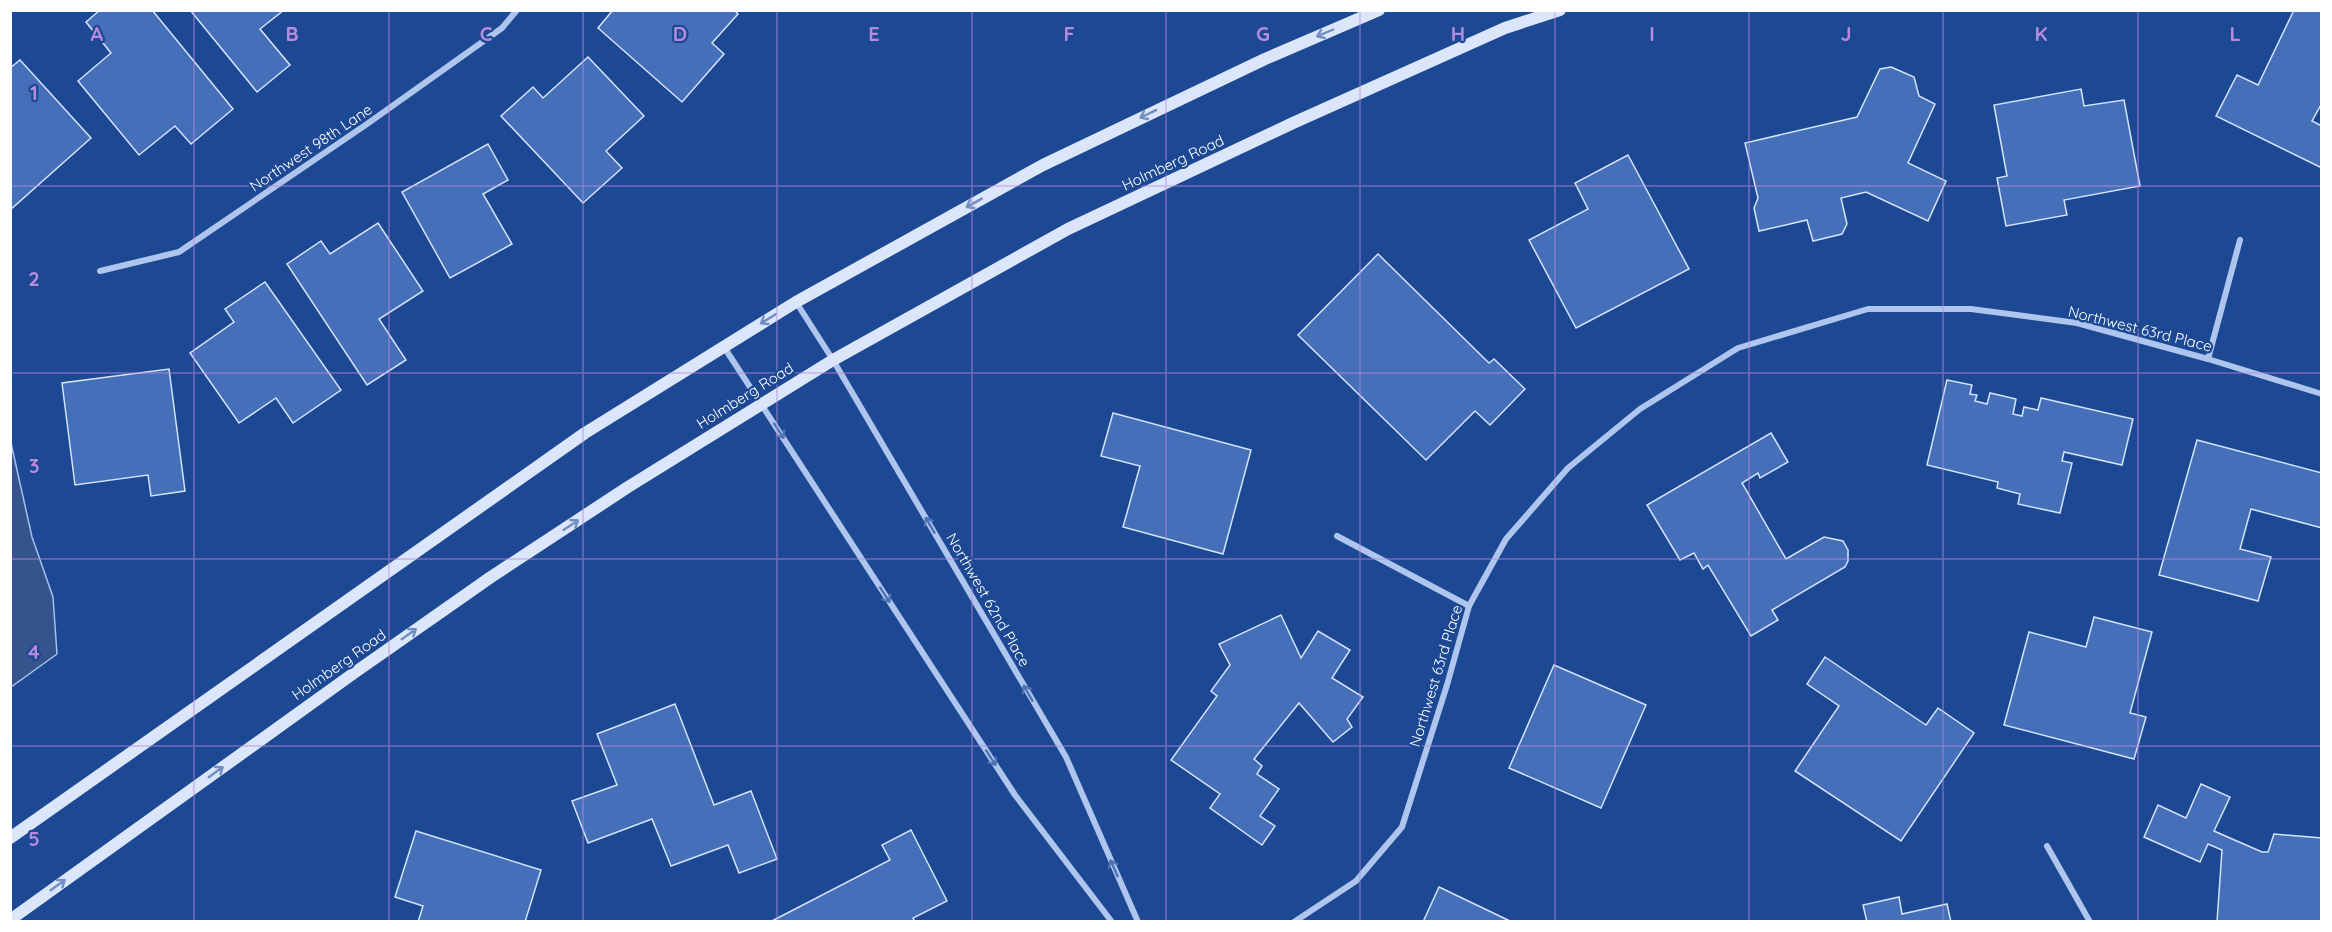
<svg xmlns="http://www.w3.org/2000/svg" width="2332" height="932" font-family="Quicksand,sans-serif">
	<rect width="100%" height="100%" fill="#1d4893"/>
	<!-- water -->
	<path fill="#35548b" stroke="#a2c0f0" stroke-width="1.5" d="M11,443L32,537L53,597L57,654L11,687Z"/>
	<!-- building -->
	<g fill="#4570b9" stroke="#d4e3fa" stroke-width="1.5">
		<path d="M100,10H152L233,109L191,144L175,126L139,155L78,81L111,53L86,22Z"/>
		<path d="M190,10H284L260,29L290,65L257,92Z"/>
		<path d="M613,10H734L738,14L712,43L724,54L682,102L598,28Z"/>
		<path d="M2294,10H2322V103L2312,121L2322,126V168L2216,116L2237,75L2258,85Z"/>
		<path d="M588,57L644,116L606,151L622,168L583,203L501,116L533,87L543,98Z"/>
		<path d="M20,60L91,138L10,210V68Z"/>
		<path d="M1891,67L1914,77L1919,96L1935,104L1908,163L1946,181L1928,221L1866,192L1841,198L1847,224L1842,234L1813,241L1807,220L1759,231L1754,208L1758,198L1745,143L1857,117L1880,69Z"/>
		<path d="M2081,89L2084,106L2124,100L2140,186L2064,200L2067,215L2006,226L1997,178L2007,176L1994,105Z"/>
		<path d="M488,144L508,180L483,194L512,244L450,278L402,192Z"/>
		<path d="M1628,155L1689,269L1576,328L1529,240L1588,209L1575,183Z"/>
		<path d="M378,223L423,291L379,319L406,360L367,385L287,264L321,241L330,254Z"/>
		<path d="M1378,254L1489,363L1494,359L1525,389L1490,425L1475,411L1426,460L1298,335Z"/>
		<path d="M265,282L341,390L293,423L276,398L239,423L190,353L234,322L225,309Z"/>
		<path d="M169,369L185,491L151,496L148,475L75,485L62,383Z"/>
		<path d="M1947,380L1972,385L1970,394L1977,395L1975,401L1987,404L1990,393L2016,399L2013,414L2022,416L2024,407L2038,410L2041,398L2133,419L2122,465L2064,452L2062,461L2072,463L2060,513L2018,504L2020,494L1997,488L1998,482L1927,465Z"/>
		<path d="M1113,413L1251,450L1223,554L1123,527L1140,466L1101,456Z"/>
		<path d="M1771,433L1788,462L1760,478L1758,473L1742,483L1786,559L1824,537L1843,541L1848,550V561L1845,567L1772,610L1778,620L1751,636L1708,565L1703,569L1694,553L1680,560L1647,505Z"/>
		<path d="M2197,440L2322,473V528L2251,509L2240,549L2271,557L2258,601L2159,575Z"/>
		<path d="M1281,615L1301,658L1318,631L1350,650L1332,678L1363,697L1347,719L1352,727L1333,742L1299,703L1254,759L1262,766L1257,774L1279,789L1260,816L1275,826L1262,845L1210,808L1220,794L1171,760L1217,696L1211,691L1230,665L1219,644Z"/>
		<path d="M2094,617L2152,632L2130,713L2146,717L2134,759L2004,725L2029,632L2086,647Z"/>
		<path d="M1825,657L1926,725L1938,708L1974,733L1901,841L1795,771L1839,706L1807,684Z"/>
		<path d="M1554,665L1646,705L1601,808L1509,768Z"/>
		<path d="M675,704L714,805L751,791L777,859L739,873L728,845L671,866L652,819L588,843L572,801L617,785L597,734Z"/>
		<path d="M2201,784L2230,797L2214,831L2262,852H2268L2274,834L2322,838V922H2217L2222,850L2208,844L2200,862L2144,837L2158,805L2186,818Z"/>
		<path d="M911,830L947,901L913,918L915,922H770L890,860L882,845Z"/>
		<path d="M416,831L541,870L525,922H418L423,906L395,897Z"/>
		<path d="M1439,887L1512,922H1423Z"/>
		<path d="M1899,897L1902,914L1947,904L1951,922H1867L1863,905Z"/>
	</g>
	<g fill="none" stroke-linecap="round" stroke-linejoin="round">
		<!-- street -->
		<g stroke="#aec6ee" stroke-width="6">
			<path d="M100,271L179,252L367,124L502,28L517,10"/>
			<path d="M796,302L833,360L1066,757L1138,922"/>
			<path d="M724,347L1015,795L1112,922"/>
			<path d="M2208,359L2240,240"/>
			<path d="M1337,536L1469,606"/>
			<path d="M2047,846L2090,922"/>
			<path d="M1294,922L1356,881L1402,827L1447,685L1469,606L1506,539L1568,468L1640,409L1738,348L1868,309H1971L2077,323L2208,359L2322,394"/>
		</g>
		<!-- secondary -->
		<g stroke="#dbe6fa" stroke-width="12">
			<path d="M10,838L585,433L796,302L1043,165L1265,59L1379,10"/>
			<path d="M10,920L354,673L491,577L628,487L833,360L1068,229L1293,123L1505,28L1560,10"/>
		</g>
	</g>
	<!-- one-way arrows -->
	<defs><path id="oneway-shaft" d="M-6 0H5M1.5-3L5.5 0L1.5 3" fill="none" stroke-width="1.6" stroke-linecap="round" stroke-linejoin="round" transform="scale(1.5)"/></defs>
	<g stroke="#728fc1">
		<use href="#oneway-shaft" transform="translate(1325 33) rotate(157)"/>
		<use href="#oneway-shaft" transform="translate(1148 114) rotate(154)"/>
		<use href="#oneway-shaft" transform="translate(974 203) rotate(151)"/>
		<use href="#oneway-shaft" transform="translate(768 319) rotate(148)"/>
		<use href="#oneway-shaft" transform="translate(571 525) rotate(-33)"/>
		<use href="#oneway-shaft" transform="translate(409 634) rotate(-35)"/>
		<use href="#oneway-shaft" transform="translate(216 772) rotate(-36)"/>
		<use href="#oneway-shaft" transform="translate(58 885) rotate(-36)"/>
	</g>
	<g stroke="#5074b3">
		<use href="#oneway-shaft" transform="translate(779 431) rotate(57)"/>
		<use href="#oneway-shaft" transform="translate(930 525) rotate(-120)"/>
		<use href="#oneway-shaft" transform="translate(885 595) rotate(57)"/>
		<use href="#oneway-shaft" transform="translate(1028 693) rotate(-120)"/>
		<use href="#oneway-shaft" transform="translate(991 758) rotate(57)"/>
		<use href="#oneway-shaft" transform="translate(1114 868) rotate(-114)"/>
	</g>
	<!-- grid -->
	<path fill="none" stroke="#b68bdc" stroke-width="1.5" stroke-opacity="0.55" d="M194,10V922M389,10V922M583,10V922M777,10V922M972,10V922M1166,10V922M1360,10V922M1555,10V922M1749,10V922M1943,10V922M2138,10V922M10,186H2322M10,373H2322M10,559H2322M10,746H2322"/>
	<g text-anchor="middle" stroke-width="4.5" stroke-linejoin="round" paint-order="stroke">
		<!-- street labels -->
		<g font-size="15" fill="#fff" stroke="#1d4893">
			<text transform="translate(311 148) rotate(-34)" y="5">Northwest 98th Lane</text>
			<text transform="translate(1173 163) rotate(-25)" y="5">Holmberg Road</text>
			<text transform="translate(2140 329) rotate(14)" y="5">Northwest 63rd Place</text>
			<text transform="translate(745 396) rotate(-32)" y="5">Holmberg Road</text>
			<text transform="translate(988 600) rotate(60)" y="5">Northwest 62nd Place</text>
			<text transform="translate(339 665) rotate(-35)" y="5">Holmberg Road</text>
			<text transform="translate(1436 676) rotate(-73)" y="5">Northwest 63rd Place</text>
		</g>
	</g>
	<g font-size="20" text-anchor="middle" font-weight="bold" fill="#b68bdc" stroke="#1d4893" stroke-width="4.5" stroke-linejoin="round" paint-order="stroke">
		<text x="97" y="41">A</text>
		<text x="292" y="41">B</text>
		<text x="486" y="41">C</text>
		<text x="680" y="41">D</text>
		<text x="874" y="41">E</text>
		<text x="1069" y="41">F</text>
		<text x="1263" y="41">G</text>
		<text x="1458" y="41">H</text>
		<text x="1652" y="41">I</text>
		<text x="1846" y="41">J</text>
		<text x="2041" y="41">K</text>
		<text x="2235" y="41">L</text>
		<text x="34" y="100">1</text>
		<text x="34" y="286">2</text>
		<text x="34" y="473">3</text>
		<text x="34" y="659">4</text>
		<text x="34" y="846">5</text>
	</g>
	<!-- border -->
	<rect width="2332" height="932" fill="none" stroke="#ffffff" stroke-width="24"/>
</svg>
